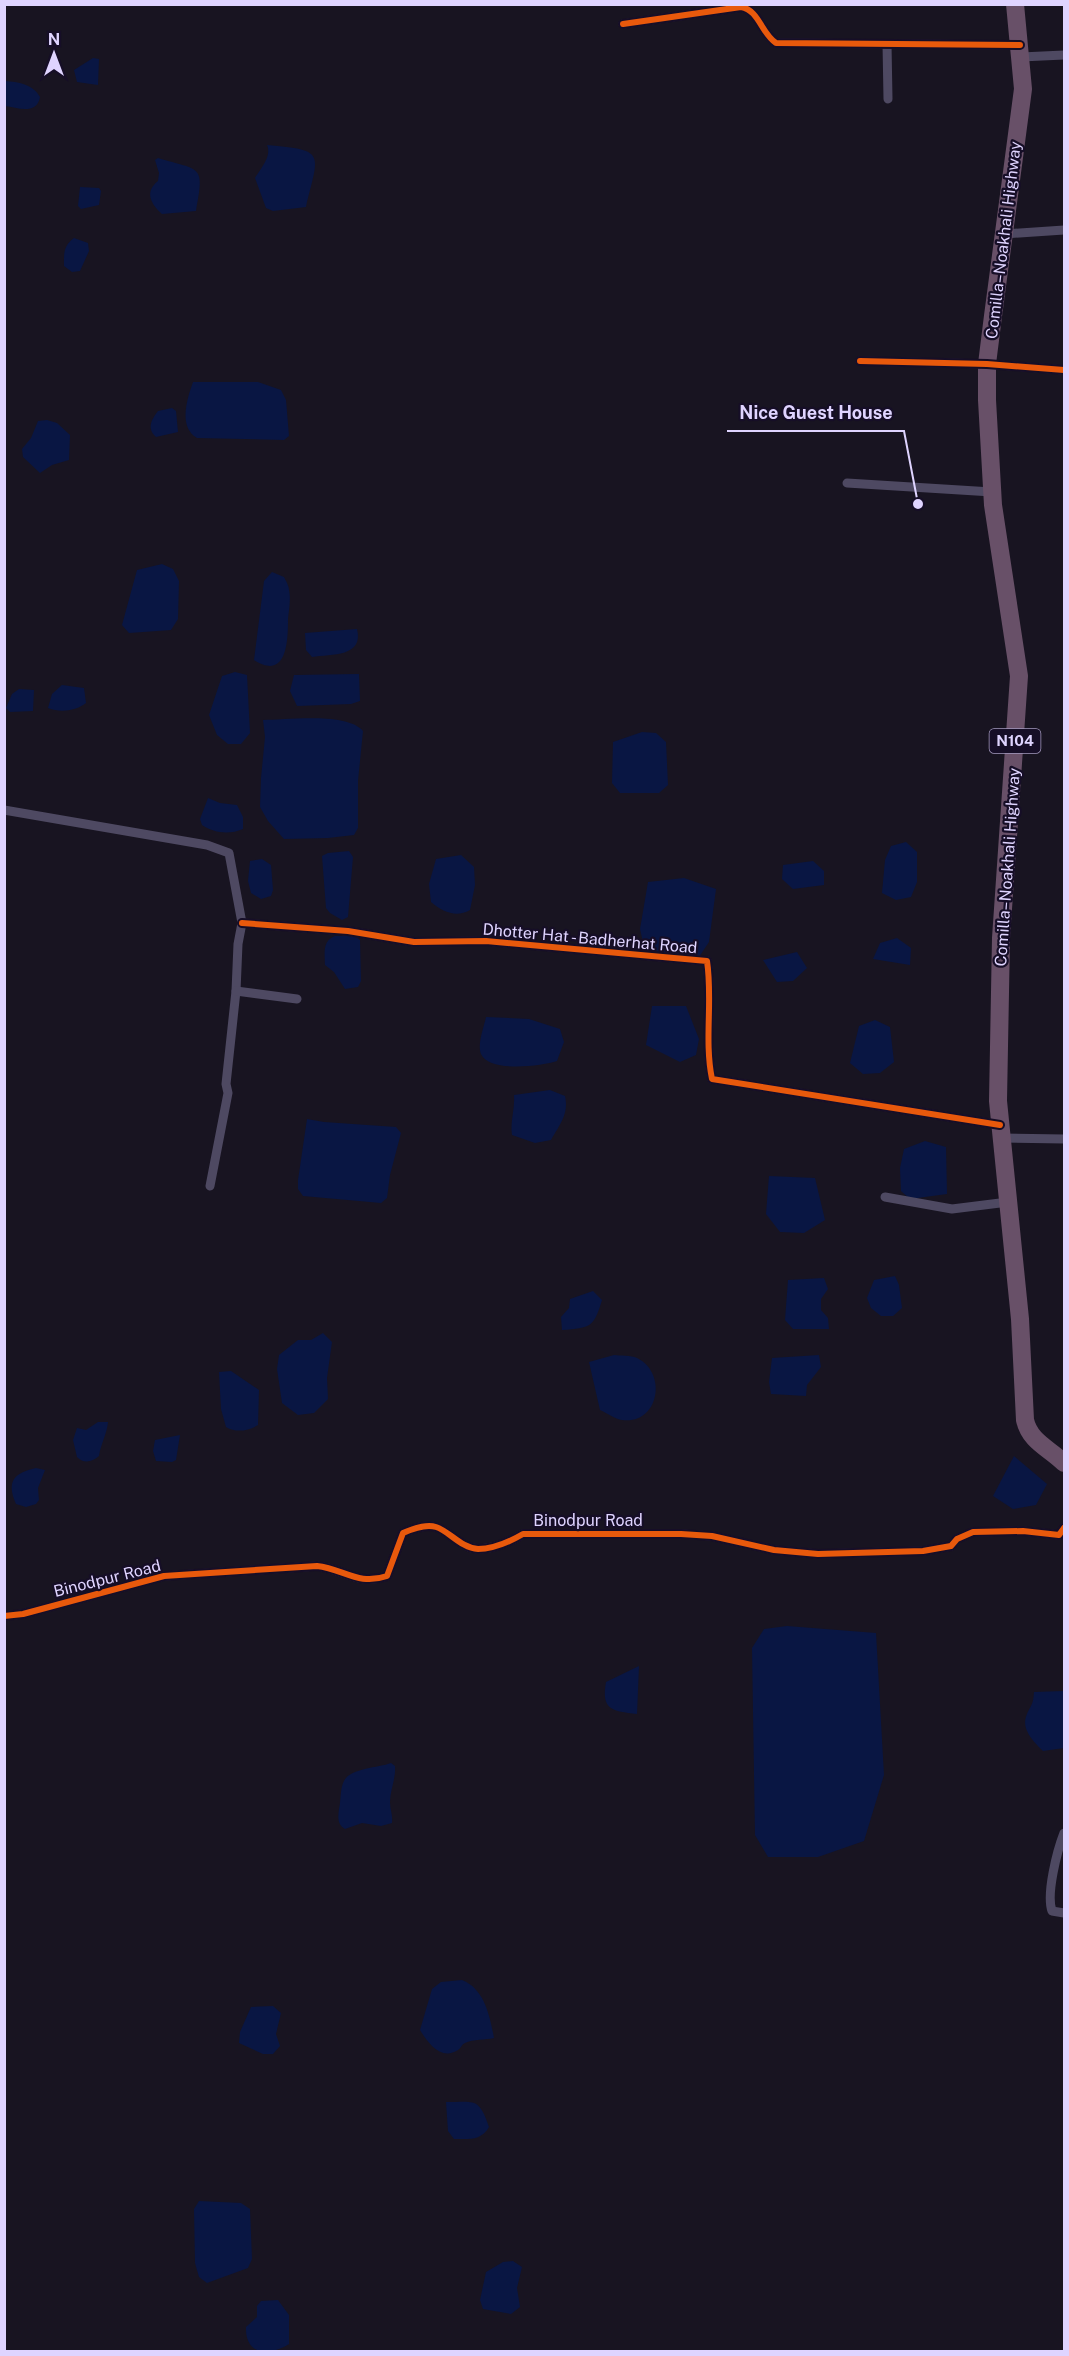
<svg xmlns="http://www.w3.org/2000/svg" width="1069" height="2356" font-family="'Public Sans',sans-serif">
	<rect width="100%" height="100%" fill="#181421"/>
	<!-- water -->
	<g fill="#091643">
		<path d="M93,58L99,59L98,85L77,82L74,70Z"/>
		<path d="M5,81C18,82 33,84 40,97C37,115 18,108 5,106Z"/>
		<path d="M267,145C327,150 319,153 306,207L273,211L266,208L255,178C261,168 272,156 267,145Z"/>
		<path d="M158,158C201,171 205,164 196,211L162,214C151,204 144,192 158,181L159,173L155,160Z"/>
		<path d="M80,187L99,188L101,191L99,205L81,209L78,206Z"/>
		<path d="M74,238L88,243L89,251L80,271L72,272L64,266C64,254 63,246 74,238Z"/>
		<path d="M193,382H258L281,390L286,400L289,436L284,440L197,438C178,427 187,399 193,382Z"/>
		<path d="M172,408L176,411L178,432L156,437C146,428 152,419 158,411Z"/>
		<path d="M47,420L57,423L70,435L69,460L52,465L40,473L23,457L22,449L31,438L38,421Z"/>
		<path d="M162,564L173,569L179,581L178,619L171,630L129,633L122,625L137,570Z"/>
		<path d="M272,572L284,577C286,581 289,586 289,590C291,599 289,610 288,619C288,641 287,681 254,660L264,581Z"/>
		<path d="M357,629C364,657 332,654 312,657L306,650L305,633Z"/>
		<path d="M235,672L247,675L250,733L241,744H228L217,735L209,715L222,676Z"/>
		<path d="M359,674L360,701L351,704L297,706L290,691L294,675Z"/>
		<path d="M62,685L84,688L86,703C76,711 60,713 48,708L52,694Z"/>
		<path d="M19,689L34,690L33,711L10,712L6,708L12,694Z"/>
		<path d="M263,720C287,720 347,712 363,731L358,781V828L354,835L328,838L284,839L268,821L260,807L261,778L265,737Z"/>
		<path d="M642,732L656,733L666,742L668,785L659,793H620L612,783L613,742Z"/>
		<path d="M208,798L220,803L237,805L243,817V829C229,835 214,833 202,825L200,819Z"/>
		<path d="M906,842L917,852V882L911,897L896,900L882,893L885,860L891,846Z"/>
		<path d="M349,851L353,857L348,917L342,920L330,913L326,908L322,856L328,853Z"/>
		<path d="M461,855L474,867L475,885L470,910C456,918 443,912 431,902L429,884L436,859Z"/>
		<path d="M262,859L271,865L273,890L271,896L261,899L251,893L248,881L250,861Z"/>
		<path d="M813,861L824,871V885L793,889L782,879L783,865Z"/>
		<path d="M684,878L716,889L709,942L699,957L680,959L644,947L640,929L648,882Z"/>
		<path d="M335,936H355L360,940L361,981L358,987L345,989L334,972L325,965C325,953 322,941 335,936Z"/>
		<path d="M897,938L911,948L910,965L873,959L880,943Z"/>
		<path d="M797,952L807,968L793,981L777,982L763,960Z"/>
		<path d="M652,1006H686L699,1039L696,1055L680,1062L646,1045Z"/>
		<path d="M486,1017L529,1019L560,1029L564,1042L557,1061C542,1066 489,1073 481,1054C477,1044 484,1027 486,1017Z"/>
		<path d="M875,1020L890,1027L894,1062L880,1073L863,1074L850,1063L859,1026Z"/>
		<path d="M550,1090L565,1096C569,1114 560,1124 551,1140L535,1143L512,1135C510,1122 515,1109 514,1095Z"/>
		<path d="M307,1119L324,1122L396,1127L401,1133L390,1175L387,1198L381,1203L303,1196L298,1189V1180Z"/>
		<path d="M925,1141L946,1147L947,1194L910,1199L901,1191L900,1168L904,1149Z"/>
		<path d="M769,1176L815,1178L825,1220L804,1233L780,1232L766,1214Z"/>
		<path d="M895,1276L899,1285L902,1308L893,1316H881L871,1308L867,1298L874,1280Z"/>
		<path d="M824,1278L828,1289L821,1299V1310L828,1318L829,1329H793L785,1320L788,1280Z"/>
		<path d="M593,1291L602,1300C594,1327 591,1328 562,1330L561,1317L569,1308L570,1299Z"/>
		<path d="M323,1333L332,1342L327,1378L328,1399L314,1413L298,1415L282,1403L277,1369L279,1355L298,1340H311Z"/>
		<path d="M614,1355C620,1356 631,1355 637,1358C668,1373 659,1425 622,1420C615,1419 607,1413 600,1410L589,1362Z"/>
		<path d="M819,1355L821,1367L807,1385L806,1396L771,1394L769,1382L772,1358Z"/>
		<path d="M231,1371L259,1390L258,1425C248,1431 236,1433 226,1427L221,1409L219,1372Z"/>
		<path d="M98,1422H108C107,1434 101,1443 99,1456C92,1462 84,1464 77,1457L73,1440L77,1428L86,1430Z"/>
		<path d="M180,1435L176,1460L172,1462L156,1461L153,1451L155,1440Z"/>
		<path d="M1014,1456L1047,1484L1036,1505L1013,1509L993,1496Z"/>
		<path d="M36,1468L45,1470L38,1488L39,1500L36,1504L26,1507L16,1504C6,1481 14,1473 36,1468Z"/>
		<path d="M787,1626L876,1633L884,1775L864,1841L818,1857H768L755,1835L752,1648L764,1629Z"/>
		<path d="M639,1666L637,1714C612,1711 601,1710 606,1682Z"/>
		<path d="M1064,1691V1748L1043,1751C1034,1742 1020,1729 1027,1714C1032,1703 1033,1705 1034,1692Z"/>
		<path d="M391,1763L395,1766C396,1779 390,1790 390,1802C390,1810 393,1815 392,1823L381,1826L362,1823L345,1829C337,1824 338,1817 339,1809C341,1800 340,1788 344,1781C350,1768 378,1768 391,1763Z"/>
		<path d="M462,1980C485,1989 490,2017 494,2038C486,2040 473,2039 465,2043C461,2045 462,2047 458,2050C441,2061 428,2043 420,2030L432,1989L441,1982Z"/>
		<path d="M273,2006L281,2013L276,2034L280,2046L273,2054H263L239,2043L240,2032L251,2007Z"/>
		<path d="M446,2102C475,2102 479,2097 489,2127C481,2141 469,2139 454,2139L448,2131Z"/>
		<path d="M199,2201L241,2203L250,2209L252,2259L248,2268L207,2283L199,2277L195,2263L194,2209Z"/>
		<path d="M513,2261L522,2267L517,2288L520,2307L511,2314L483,2309L480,2300L486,2272L503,2262Z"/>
		<path d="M278,2300L289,2315V2344C270,2356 245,2356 246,2327L257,2317V2306L261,2301Z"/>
	</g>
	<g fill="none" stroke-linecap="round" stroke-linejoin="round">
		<!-- street -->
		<g stroke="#4e4962" stroke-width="9">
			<path d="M623,24L741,7C759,10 761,33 776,43L1020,45"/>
			<path d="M887,44L888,99"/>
			<path d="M1021,57L1064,55"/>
			<path d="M1004,234L1064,230"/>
			<path d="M860,361L987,364L1064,370"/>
			<path d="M847,483L992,492"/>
			<path d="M4,810L207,845L229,853L242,923L238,944L236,991L226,1084L228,1093L210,1186"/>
			<path d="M242,923L348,931L414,942L486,941L707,961C713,1000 704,1040 712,1079L1000,1125"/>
			<path d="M236,991L297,999"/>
			<path d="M1001,1138L1064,1139"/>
			<path d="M885,1197L952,1209L1008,1202"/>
			<path d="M4,1616L23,1614L164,1576L317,1566C344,1569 358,1586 387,1576L403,1533C412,1529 426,1524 436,1527C449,1531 461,1548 478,1549C493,1549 511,1541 523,1534H681L712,1536L774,1550L818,1554L923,1551L951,1546L957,1539L973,1532L1023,1531L1059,1535L1064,1528"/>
			<path d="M1064,1833C1057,1851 1046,1894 1052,1911L1064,1913"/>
		</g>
		<!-- highway -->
		<path stroke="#685068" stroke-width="18" d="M1015,4L1023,89L993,316L987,364V400L993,505L1019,676L1001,938L998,1101L1020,1319L1025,1420C1030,1442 1049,1448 1064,1463"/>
		<defs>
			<g id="cycleway">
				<path d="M623,24L741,7C759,10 761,33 776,43L1020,45"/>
				<path d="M860,361L987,364L1064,370"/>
				<path d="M242,923L348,931L414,942L486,941L707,961C713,1000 704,1040 712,1079L1000,1125"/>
				<path d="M4,1616L23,1614L164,1576L317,1566C344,1569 358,1586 387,1576L403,1533C412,1529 426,1524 436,1527C449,1531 461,1548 478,1549C493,1549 511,1541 523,1534H681L712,1536L774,1550L818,1554L923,1551L951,1546L957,1539L973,1532L1023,1531L1059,1535L1064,1528"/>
			</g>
		</defs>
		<!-- cycleway casing -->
		<use href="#cycleway" stroke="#160e27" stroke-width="10"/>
		<!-- cycleway -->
		<use href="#cycleway" stroke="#e8590c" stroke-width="6"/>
	</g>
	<g text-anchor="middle" stroke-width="4.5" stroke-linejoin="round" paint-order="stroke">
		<!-- shield labels -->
		<rect fill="#160e27" stroke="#a399be" stroke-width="1.5" x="989.5" y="729" width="51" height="24" rx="4.5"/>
		<g font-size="15" font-weight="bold" fill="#dfd4ff">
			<text x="1015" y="746">N104</text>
		</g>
		<!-- street labels -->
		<g font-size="16" fill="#dfd4ff" stroke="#160e27">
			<text transform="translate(1003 240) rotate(-83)" y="6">Comilla–Noakhali Highway</text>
			<text transform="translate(1007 867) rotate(-86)" y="6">Comilla–Noakhali Highway</text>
			<text transform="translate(590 938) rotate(5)" y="6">Dhotter Hat - Badherhat Road</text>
			<text x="588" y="1526">Binodpur Road</text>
			<text transform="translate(107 1578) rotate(-14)" y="6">Binodpur Road</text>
		</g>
	</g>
	<!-- callouts -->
	<path fill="none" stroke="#dfd4ff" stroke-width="2" d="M918 504L904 431H727"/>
	<circle fill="#dfd4ff" stroke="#160e27" stroke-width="2" cx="918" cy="504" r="6"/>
	<g font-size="18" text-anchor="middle" font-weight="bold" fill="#dfd4ff" stroke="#160e27" stroke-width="4.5" stroke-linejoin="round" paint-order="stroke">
		<text x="816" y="419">Nice Guest House</text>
	</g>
	<!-- border -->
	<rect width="1069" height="2356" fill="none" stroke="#dfd4ff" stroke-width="12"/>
	<!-- north arrow -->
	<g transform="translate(54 54)" stroke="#160e27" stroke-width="4.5" paint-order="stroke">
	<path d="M0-4.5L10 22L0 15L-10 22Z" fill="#dfd4ff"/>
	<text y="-9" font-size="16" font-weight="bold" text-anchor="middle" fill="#dfd4ff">N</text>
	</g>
</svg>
